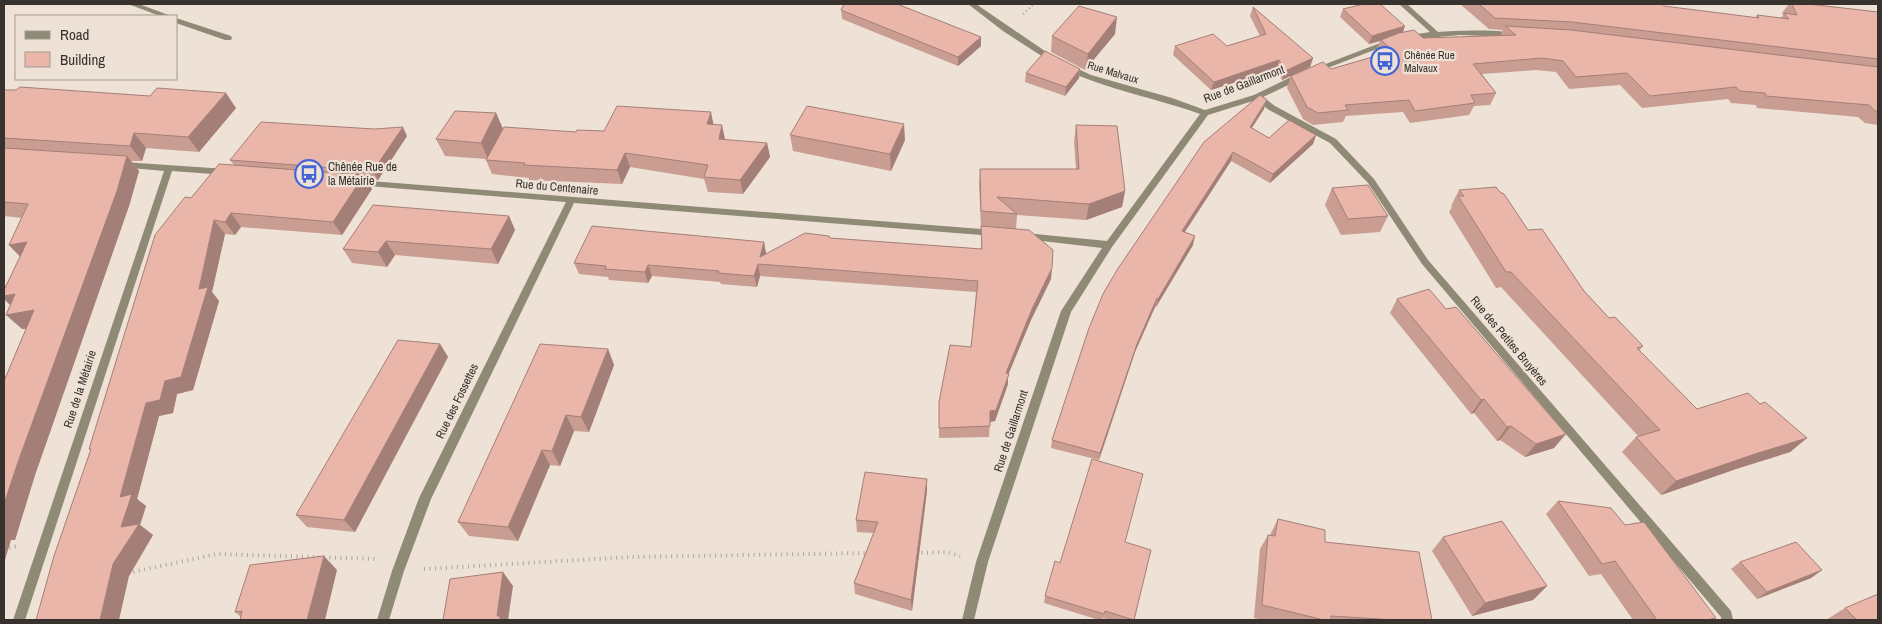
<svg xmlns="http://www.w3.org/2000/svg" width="1882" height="624" font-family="'Archivo Narrow',sans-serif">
	<rect width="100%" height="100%" fill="#eee1d5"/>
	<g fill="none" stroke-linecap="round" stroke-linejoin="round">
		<!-- path-far1 -->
		<path stroke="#b0a69d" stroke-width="2.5" stroke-dasharray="1 3" stroke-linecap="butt" d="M1023,14L1034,4"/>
		<!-- path -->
		<g stroke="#b0a69d" stroke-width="4" stroke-dasharray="1 4.5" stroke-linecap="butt">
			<path d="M4,549L17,546"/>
			<path d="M916,553L946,552L960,556"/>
			<path d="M424,569L630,557L868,553"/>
			<path d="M128,573L217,554L377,559"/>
		</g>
		<!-- service -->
		<g fill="#8e8a76" fill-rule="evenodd">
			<path d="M128,4H139L171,16H160Z"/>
			<path d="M176,18L231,36L232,38L231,40H225L176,23Z"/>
		</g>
		<!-- minor -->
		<g fill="#8e8a76" fill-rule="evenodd">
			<path d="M968,4H976L1058,60L1054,62H1051L1003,31Z"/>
			<path d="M1399,4H1407L1438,32C1452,31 1507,28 1517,35L1513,37L1460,35L1405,40V36L1430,32Z"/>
			<path d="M1388,40H1394L1395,42L1317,72H1311L1310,70Z"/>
			<path d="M1066,66H1072L1091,75L1172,98L1205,110L1254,95L1297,74H1303V78L1263,97L1275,106L1336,139L1374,179L1428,260L1731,611L1733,620H1721V617L1422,264L1368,183L1330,143L1269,110L1256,100L1208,115L1112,247L1071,312L988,562L974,620H962L976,562L1061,311L1102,248L1025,239L1020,236L1025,233L1107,241L1200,114C1156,98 1108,90 1066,70Z"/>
			<path d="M123,162L226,169L230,172L226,175L172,171L25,620H13L164,171L120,167L119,165L120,163Z"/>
			<path d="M358,180L994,230L999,233L994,236L574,203L431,499L404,571L389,620H377L392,571L419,498L566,202L355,185L354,183L355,181Z"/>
		</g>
	</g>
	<!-- wall -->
	<g fill="#c99d92">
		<path d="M1460,4H1663L1664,6L1755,18L1757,15L1781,18L1783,15L1782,13L1789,4H1808L1878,12V125L1865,123L1858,117L1757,108L1756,105L1731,103L1728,99L1642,108L1620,85L1569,89L1556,72L1536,70L1482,74L1496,93L1490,105L1474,106L1469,115L1410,123L1403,112L1346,116L1343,122L1313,125L1303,119L1287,88L1291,76L1331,69L1380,55L1376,51L1380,41L1369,44L1340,17L1343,9L1403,32L1423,38L1500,36L1503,30L1489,29Z"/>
		<path d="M1253,7L1313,58L1310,67L1282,80L1277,69L1211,90L1173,55L1175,46H1227L1260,36L1250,16Z"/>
		<path d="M841,10L981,37V46L958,66L842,19Z"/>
		<path d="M1115,34L1085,70L1051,52L1052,36Z"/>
		<path d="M1080,69L1079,78L1065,96L1025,82L1026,73Z"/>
		<path d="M4,90L236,108L199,152L146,148L142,161H131L139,171L129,206L35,475L15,540H11L4,381L26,329H22L10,305L4,299V290L20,257L9,245L22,218L4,216Z"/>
		<path d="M1264,109L1252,128L1269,138L1316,135L1313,144L1270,183L1231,161L1185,232L1193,245L1156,307H1155L1135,352L1099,460L1051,448L1052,440L1117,270Z"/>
		<path d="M496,113L503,129L576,132L604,131L714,124L725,140L767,143L770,157L743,194L708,192L704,179L630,167L622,184L529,180V178L492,174L486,160V159L445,156L436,139Z"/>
		<path d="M1076,125L1125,191L1122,207L1086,220L1017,215L1016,229L1051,279L1031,320L1008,375V384L995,421L990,422L989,437L939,438V402L971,347L976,292L760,276L757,287L721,284L720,282L652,276L648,283L609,280L608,277L579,274L574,263L764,242L766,254L830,238L981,249V228L979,185L980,169H1076L1074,142Z"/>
		<path d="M790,135L905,140L891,171L793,151Z"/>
		<path d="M407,136L378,180L366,179L372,189L342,235L241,227L235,235L225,234L212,292L219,301L193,390L177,394L173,413L159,416L137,499L146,506L140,525L153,535L129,576L90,450L89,449L191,198L234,165L230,160Z"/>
		<path d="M1332,188L1388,216L1380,232L1341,235L1325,205Z"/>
		<path d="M1459,190L1528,230L1609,318L1643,346L1639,351L1697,409L1760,404L1807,438L1790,452L1739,468L1661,495L1622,452L1636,437H1639L1501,287L1496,288L1449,212L1452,207L1451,206Z"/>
		<path d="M509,216L515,230L498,264L395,255L387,267L352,263L343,249Z"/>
		<path d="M1397,299L1554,448L1525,457L1500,440L1497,441L1474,413L1471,414L1390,313Z"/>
		<path d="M440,344L448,357L355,532L307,527L296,515Z"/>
		<path d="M608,349L614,365L589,432L574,431L560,466L550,465L518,541L469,536L458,522Z"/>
		<path d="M927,479V491L912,611L855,594L854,583L874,533L857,532L856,520Z"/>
		<path d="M1558,501L1625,525L1716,618L1712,620H1633L1601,574L1589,576L1546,514Z"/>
		<path d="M1278,519L1325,542L1432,620H1263L1254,618L1260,549L1268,535H1270Z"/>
		<path d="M1443,537L1547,586L1533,600L1472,616L1432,551Z"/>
		<path d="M1125,542L1134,620H1110L1103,618L1102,620H1099L1044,603L1045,596L1060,563Z"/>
		<path d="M1740,562L1822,570L1811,578L1757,599L1731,569Z"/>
		<path d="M337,570L241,617L235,612Z"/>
		<path d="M1845,608L1878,620H1826Z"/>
	</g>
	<!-- shaded-wall -->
	<g fill="#a47f77">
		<path d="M1117,17L1115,34L1085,70L1088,54Z"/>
		<path d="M1405,26L1402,35L1381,40L1380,41L1369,44L1372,36Z"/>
		<path d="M981,37V46L958,66V57Z"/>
		<path d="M1313,58L1310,67L1282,80L1285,71Z"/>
		<path d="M1279,60L1277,69L1211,90L1214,82Z"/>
		<path d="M1080,69L1079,78L1065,96L1066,87Z"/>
		<path d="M226,93L236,108L199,152L188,137Z"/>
		<path d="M1267,100L1264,109L1247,135L1250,127Z"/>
		<path d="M711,112L714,127L707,124Z"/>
		<path d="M496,113L503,129L488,159L481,143Z"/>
		<path d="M904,124L905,140L891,171L890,154Z"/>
		<path d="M722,125L725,139L722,154L719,139Z"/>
		<path d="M403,127L407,136L378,180L373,171Z"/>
		<path d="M134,133L146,148L142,161L130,146Z"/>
		<path d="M1316,135L1313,144L1270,183L1273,174Z"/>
		<path d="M767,143L770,157L743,194L740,180Z"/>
		<path d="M1233,152L1231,161L1180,239L1182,231Z"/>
		<path d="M625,153L630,167L622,184L617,170Z"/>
		<path d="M127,156L139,171L129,206L35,475L15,540H11L4,563V504L18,462Z"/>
		<path d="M364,175L372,189L342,235L333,222Z"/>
		<path d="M1125,191L1122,207L1086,220L1089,204Z"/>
		<path d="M231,213L241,227L235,235L225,222Z"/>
		<path d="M509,216L515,230L498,264L491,249Z"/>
		<path d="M214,220L225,234L212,292L219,301L193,390L177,394L173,413L159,416L137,499L146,506L140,525L153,535L129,576L119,620H100L121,527L120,497L146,403L165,381L199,289Z"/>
		<path d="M1195,236L1193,245L1156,307L1158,299Z"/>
		<path d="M386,241L395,255L387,267L378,252Z"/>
		<path d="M27,242L24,260L9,245Z"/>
		<path d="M764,242L766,253L763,265L760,257Z"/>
		<path d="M758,264L760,276L757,287L754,276Z"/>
		<path d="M648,265L652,276L648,283L645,272Z"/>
		<path d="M1052,268L1051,279L1031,320L1008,375V384L995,421L989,422L990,411L1032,309Z"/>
		<path d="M15,294L17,311L4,299V296Z"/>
		<path d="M1157,298L1155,307L1135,352L1099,460L1100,453L1137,344Z"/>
		<path d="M34,310L49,324L22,329L6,315Z"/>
		<path d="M440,344L448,357L355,532L344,520Z"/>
		<path d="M608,349L614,365L589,432L581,417Z"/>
		<path d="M1484,399L1474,413L1471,414L1481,400Z"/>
		<path d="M566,415L574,431L560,466L552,451Z"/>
		<path d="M1511,426L1500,440L1497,441L1507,427Z"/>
		<path d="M1566,434L1554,448L1525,457L1536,444Z"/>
		<path d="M1807,438L1790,452L1739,468L1661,495L1676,481L1755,454Z"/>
		<path d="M542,450L550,465L518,541L508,527Z"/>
		<path d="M927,479V491L912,611L911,600Z"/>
		<path d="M324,556L337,570L325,620H307Z"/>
		<path d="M1822,570L1811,578L1757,599L1767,592Z"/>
		<path d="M503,572L513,586L508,620H500L497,616Z"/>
		<path d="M1547,586L1533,600L1472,616L1485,603Z"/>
	</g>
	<!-- building -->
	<g fill="#eab6aa" stroke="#a47f77">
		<path d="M844,4H897L981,37L958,57L841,10Z"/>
		<path d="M1364,4H1380L1405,26L1372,36L1343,9Z"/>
		<path d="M1479,4H1663L1664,6L1759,18L1757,15L1789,19L1784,13L1797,15L1792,4H1808L1878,12V59L1572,22L1495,18Z"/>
		<path d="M1079,6L1117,17L1088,54L1052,36Z"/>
		<path d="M1253,7L1313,58L1285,71L1279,60L1214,82L1175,46L1213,34L1227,46L1266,34Z"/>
		<path d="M1505,26L1571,30L1878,67V111H1875L1869,105L1766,96L1765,93L1740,91L1736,87L1650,96L1627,73L1576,77L1563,61L1542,58L1473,64L1496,93L1471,95L1475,103L1415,111L1409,100L1345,105L1348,110L1318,113L1307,107L1291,76L1323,62L1331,69L1393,51L1381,40L1399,33L1414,30L1423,38L1516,35Z"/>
		<path d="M1045,51L1080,69L1066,87L1026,73Z"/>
		<path d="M20,87L150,96L157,88L226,93L188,137L134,133L130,146L4,138V90H16Z"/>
		<path d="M1260,95L1267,100L1250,127L1269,138L1289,120L1316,135L1273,174L1233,152L1182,231L1195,236L1158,299L1157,298L1137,344L1100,453L1052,440L1089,328L1103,294L1117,270L1204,142Z"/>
		<path d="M617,106L711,112L707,124L722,125L719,139L767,143L740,180L704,177L708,165L625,153L617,170L524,165L525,163L486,160L504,127L576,132L577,130L604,131Z"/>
		<path d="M807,106L904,124L890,154L790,135Z"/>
		<path d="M455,111L496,113L481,143L436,139Z"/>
		<path d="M261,122L374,129L403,127L373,171L230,160Z"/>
		<path d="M1076,125L1117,126L1125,191L1089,204L997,197L1017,214L981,211L980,169H1079Z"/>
		<path d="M4,148L127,156L117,191L18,462L4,504V381L34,310L6,315L15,294L4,296V290L27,242L9,245L28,204L4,202Z"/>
		<path d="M219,164L364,175L333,222L231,213L225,222L214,220L199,289L208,287L181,377L165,381L160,400L146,403L120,497L132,494L121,527L139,524L113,564L100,620H36L54,556L91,449H89L155,235L185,197L191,198Z"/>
		<path d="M1368,185L1388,216L1348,219L1332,188Z"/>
		<path d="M1496,187L1500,192L1504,194L1528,230L1542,229L1584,291L1609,318L1615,317L1643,346L1637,348L1697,409L1748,393L1760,404L1765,402L1807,438L1755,454L1676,481L1636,437L1660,430L1511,272H1506L1458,196H1464L1459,190Z"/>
		<path d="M373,205L509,216L491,249L386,241L378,252L343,249Z"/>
		<path d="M592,226L764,242L760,257L805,233L829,236L830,238L982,249L981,226L1029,230L1053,250L1052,268L1032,309L1006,373L1009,374L996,410L990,411V426L939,428V402L950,345L971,347L978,281L758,264L754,276L718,273L719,271L648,265L645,272L605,269L606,266L574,263Z"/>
		<path d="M1429,289L1446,309L1456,307L1566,434L1536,444L1511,426L1507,427L1484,399L1481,400L1397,299Z"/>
		<path d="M398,340L440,344L344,520L296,515Z"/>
		<path d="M540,344L608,349L581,417L566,415L552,451L542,450L508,527L458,522Z"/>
		<path d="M1092,459L1143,474L1125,542L1151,550L1134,620L1105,611L1104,614L1045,596L1055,561L1060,563Z"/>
		<path d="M865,472L927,479L911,600L854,583L878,522L856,520Z"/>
		<path d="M1558,501L1611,508L1625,525L1644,522L1716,618L1707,620H1657L1615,561L1602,564Z"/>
		<path d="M1278,519L1325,530V542L1419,552L1432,620H1395L1331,616V620H1324L1262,605L1268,535L1275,536Z"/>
		<path d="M1502,521L1547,586L1485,603L1443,537Z"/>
		<path d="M1796,542L1822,570L1767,592L1740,562Z"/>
		<path d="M324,556L307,620H240L242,611L235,612L250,565Z"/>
		<path d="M503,572L497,616H500V620H443L450,579Z"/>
		<path d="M1878,594V620H1857L1845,608Z"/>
	</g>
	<!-- icons -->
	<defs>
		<symbol id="bus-ring" viewBox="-11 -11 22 22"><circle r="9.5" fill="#eee1d5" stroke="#4364d6" stroke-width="1.5"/><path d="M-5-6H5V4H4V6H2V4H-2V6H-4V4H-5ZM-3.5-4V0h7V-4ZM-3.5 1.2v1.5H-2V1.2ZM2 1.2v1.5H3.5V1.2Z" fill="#4364d6"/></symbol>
	</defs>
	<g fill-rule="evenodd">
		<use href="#bus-ring" x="1369" y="45" width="32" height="32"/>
		<use href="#bus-ring" x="293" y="158" width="32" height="32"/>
	</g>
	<g text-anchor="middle" stroke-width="4.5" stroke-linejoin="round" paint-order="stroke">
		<!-- far-poi labels -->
		<g font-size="11" fill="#37322e" stroke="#eee1d5" text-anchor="start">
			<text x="1404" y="59">Chênée Rue<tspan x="1404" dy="13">Malvaux</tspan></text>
		</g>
		<!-- far-street labels -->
		<g font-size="11" fill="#37322e" stroke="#eee1d5">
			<text transform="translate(1113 72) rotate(17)" y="4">Rue Malvaux</text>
		</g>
		<!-- street labels -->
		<g font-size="12" fill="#37322e" stroke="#eee1d5">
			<text transform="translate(1244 84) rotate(-21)" y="4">Rue de Gaillarmont</text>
			<text transform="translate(557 187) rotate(5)" y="4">Rue du Centenaire</text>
			<text transform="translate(1509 341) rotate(50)" y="4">Rue des Petites Bruyères</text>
			<text transform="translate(80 389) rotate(-72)" y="4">Rue de la Métairie</text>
			<text transform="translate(457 401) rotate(-64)" y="4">Rue des Fossettes</text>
			<text transform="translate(1011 431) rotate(-72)" y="4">Rue de Gaillarmont</text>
		</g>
		<!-- poi labels -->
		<g font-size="12" fill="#37322e" stroke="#eee1d5" text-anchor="start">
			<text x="328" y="171">Chênée Rue de<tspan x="328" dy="14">la Métairie</tspan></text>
		</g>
	</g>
	<!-- border -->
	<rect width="1882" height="624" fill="none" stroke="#37322e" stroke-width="10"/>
	<!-- legend -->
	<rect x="15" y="15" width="162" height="65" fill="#eee1d5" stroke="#a59b92"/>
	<rect x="25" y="31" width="25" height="8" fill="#8e8a76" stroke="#a59b92"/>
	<text x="60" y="40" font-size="15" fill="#37322e">Road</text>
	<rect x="25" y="52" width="25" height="15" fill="#eab6aa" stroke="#a59b92"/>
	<text x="60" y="65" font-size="15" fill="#37322e">Building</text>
</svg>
